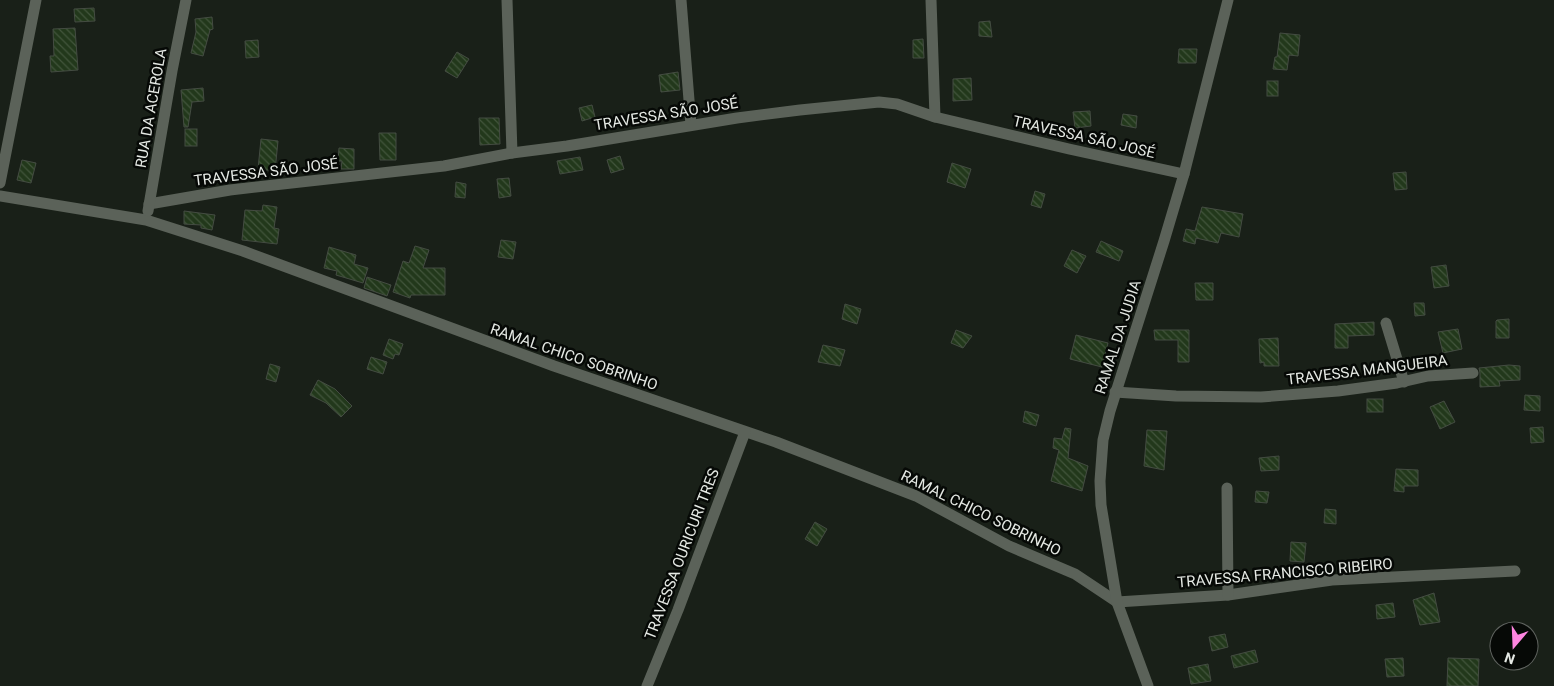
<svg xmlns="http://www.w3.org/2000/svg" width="1554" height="686" font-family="Roboto,sans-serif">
	<defs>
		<pattern id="building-back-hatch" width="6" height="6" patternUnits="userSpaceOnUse" patternTransform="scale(1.25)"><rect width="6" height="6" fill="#22381b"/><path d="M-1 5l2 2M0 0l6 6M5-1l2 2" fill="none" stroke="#42553c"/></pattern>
	</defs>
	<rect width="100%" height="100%" fill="#192018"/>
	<!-- building -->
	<g fill="url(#building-back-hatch)" stroke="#444c42">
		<path d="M94,8L95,21L75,22L74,9Z"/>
		<path d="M212,17L213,29L210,30L203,56L191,53L196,32L195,19Z"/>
		<path d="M990,21L992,37L979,36V22Z"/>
		<path d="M75,28L78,70L51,72L50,56H54L53,29Z"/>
		<path d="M1280,33L1300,35L1298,56L1289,55L1287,70L1273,69L1275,57H1277Z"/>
		<path d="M923,39L924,58H913V40Z"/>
		<path d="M258,40L259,57L246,58L245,41Z"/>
		<path d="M1179,49H1197L1196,63H1178Z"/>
		<path d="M457,52L469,59L457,78L445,71Z"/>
		<path d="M678,72L680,90L661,92L659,75Z"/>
		<path d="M971,78L972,100L953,101V79Z"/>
		<rect x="1267" y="81" width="11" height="15"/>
		<path d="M203,88L204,101L192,102L188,127H184L181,90Z"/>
		<path d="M592,105L595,117L582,121L579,108Z"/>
		<path d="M1090,111L1091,126L1075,128L1073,112Z"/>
		<path d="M1123,114L1137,116L1136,128L1121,125Z"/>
		<path d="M479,118H499L500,144L480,145Z"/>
		<rect x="185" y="129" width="12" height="17"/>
		<path d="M379,133H396V160H380Z"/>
		<path d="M261,139L278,141L275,171L258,169Z"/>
		<path d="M339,148L354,149V169H341L342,161H338Z"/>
		<path d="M620,156L624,169L611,173L607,160Z"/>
		<path d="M580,157L583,170L560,174L557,161Z"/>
		<path d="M22,160L36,163L31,183L17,180Z"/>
		<path d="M952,163L971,169L965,188L947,182Z"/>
		<path d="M1406,172L1407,189L1395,190L1393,173Z"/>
		<path d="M509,178L511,196L499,198L497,179Z"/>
		<path d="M456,182L466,184L465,198L455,197Z"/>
		<path d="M1035,191L1045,194L1041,208L1031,205Z"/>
		<path d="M263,205L277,207L274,228L279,229L277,244L242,240L245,210L262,211Z"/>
		<path d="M1202,207L1243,214L1239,237L1221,233L1218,243L1196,238L1195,244L1183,241L1186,229L1195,231Z"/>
		<path d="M184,211L215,215L212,230L201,228V225L184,224Z"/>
		<path d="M501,240L516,242L513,259L498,257Z"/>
		<path d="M1101,241L1123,251L1119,261L1096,252Z"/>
		<path d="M415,246L429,250L423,268H445V295H411L410,298L393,292L403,261L409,263Z"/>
		<path d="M329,247L356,255L354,264L368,268L363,283L336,275L337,271L324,268Z"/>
		<path d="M1072,250L1086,256L1077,273L1064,266Z"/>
		<path d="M1446,265L1449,286L1434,288L1431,267Z"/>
		<path d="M367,277L391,285L387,296L364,288Z"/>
		<path d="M1195,283H1213V300H1196Z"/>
		<path d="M1414,303H1424L1425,315L1415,316Z"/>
		<path d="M845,304L861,309L857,324L842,319Z"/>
		<path d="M1509,319V338H1496V321L1497,320Z"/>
		<path d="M1374,322V335L1348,336V348H1335V324Z"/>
		<path d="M1458,329L1462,349L1443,353L1438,332Z"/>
		<path d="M956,330L972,336L963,348L951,343Z"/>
		<path d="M1154,330H1189V362H1178V340H1155Z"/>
		<path d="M1076,335L1108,343L1102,367L1070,359Z"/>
		<path d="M1278,338L1279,366H1264V362L1260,363L1259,339Z"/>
		<path d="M389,339L403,344L399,355L395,354L393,359L383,355Z"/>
		<path d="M823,345L845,350L840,366L818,362Z"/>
		<path d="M371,357L387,362L383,374L367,369Z"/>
		<path d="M270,364L280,367L276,382L266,379Z"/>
		<path d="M1509,365L1520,366V380L1499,381L1500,386L1480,387V373L1479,368Z"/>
		<path d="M318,380L335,389L352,406L341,417L326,403L310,395Z"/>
		<path d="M1525,395L1540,396V411L1524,410Z"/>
		<rect x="1367" y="399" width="16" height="13"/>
		<path d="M1444,401L1455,422L1440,429L1430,407Z"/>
		<path d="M1025,411L1039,415L1036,426L1023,422Z"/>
		<path d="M1543,427L1544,442L1531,443L1530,428Z"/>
		<path d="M1065,428L1071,429L1068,458L1088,466L1082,491L1051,481L1059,450L1053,448L1054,438L1062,439Z"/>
		<path d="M1147,430L1167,431L1164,470L1144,466Z"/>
		<path d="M1279,456V470L1261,471L1259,458Z"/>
		<path d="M1396,469L1418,470V486H1404V492L1394,491Z"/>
		<path d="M1256,491L1269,492L1267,503L1255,502Z"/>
		<path d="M1325,509L1336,510V524L1324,523Z"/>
		<path d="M815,522L827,529L817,546L805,539Z"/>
		<path d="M1291,542L1306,543L1304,562L1290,561Z"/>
		<path d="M1434,593L1440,622L1420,625L1413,600Z"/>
		<path d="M1393,603L1395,617L1377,619L1376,605Z"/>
		<path d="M1225,634L1228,647L1212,651L1209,637Z"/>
		<path d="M1255,650L1258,662L1234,668L1231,656Z"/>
		<path d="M1403,658L1404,676L1387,677L1385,659Z"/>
		<path d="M1448,658L1479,659L1478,686H1447Z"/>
		<path d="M1208,664L1211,681L1191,684L1188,668Z"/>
	</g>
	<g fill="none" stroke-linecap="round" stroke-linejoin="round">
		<!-- minor -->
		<g stroke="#5b6259" stroke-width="11">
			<path d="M507,0L512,153"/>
			<path d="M681,0L691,125"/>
			<path d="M931,0L935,117"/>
			<path d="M0,183L36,0"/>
			<path d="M0,196L146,220L243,251L554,366L776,442L916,496L1009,546L1075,574L1117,602L1228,595L1332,580L1515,571"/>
			<path d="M149,204L230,190L444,166L512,153L567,146L737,118L800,110L879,102L897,104L935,117L1069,149L1184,174"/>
			<path d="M148,211L172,71L186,0"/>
			<path d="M1386,323L1404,382"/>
			<path d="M1115,392L1176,396L1261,397L1338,391L1397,383L1428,376L1473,373"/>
			<path d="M1227,488L1228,595"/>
			<path d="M647,686L678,610L745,432"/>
			<path d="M1148,686L1117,602L1101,505L1100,481L1103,440L1110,411L1164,241L1184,174L1228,0"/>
		</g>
	</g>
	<g text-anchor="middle" stroke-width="5" stroke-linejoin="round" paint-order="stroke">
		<!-- street labels -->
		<g font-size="15" fill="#e5e9e4" stroke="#060906">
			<text transform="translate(151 108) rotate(-80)" y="5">RUA DA ACEROLA</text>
			<text transform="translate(666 114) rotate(-9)" y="5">TRAVESSA SÃO JOSÉ</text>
			<text transform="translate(1084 137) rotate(13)" y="5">TRAVESSA SÃO JOSÉ</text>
			<text transform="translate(266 172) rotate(-7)" y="5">TRAVESSA SÃO JOSÉ</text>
			<text transform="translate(1118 337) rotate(-72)" y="5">RAMAL DA JUDIA</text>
			<text transform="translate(574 357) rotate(19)" y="5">RAMAL CHICO SOBRINHO</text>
			<text transform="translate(1367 370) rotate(-7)" y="5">TRAVESSA MANGUEIRA</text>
			<text transform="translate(981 513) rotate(26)" y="5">RAMAL CHICO SOBRINHO</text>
			<text transform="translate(682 554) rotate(-69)" y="5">TRAVESSA OURICURI TRES</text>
			<text transform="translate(1285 573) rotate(-5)" y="5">TRAVESSA FRANCISCO RIBEIRO</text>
		</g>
	</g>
	<!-- north arrow -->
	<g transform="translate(1514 646) rotate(199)"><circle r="24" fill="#060906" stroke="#5f635f"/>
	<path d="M0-4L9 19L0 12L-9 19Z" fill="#fe85e0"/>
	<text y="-8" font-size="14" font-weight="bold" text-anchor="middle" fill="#e5e9e4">N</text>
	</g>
</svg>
